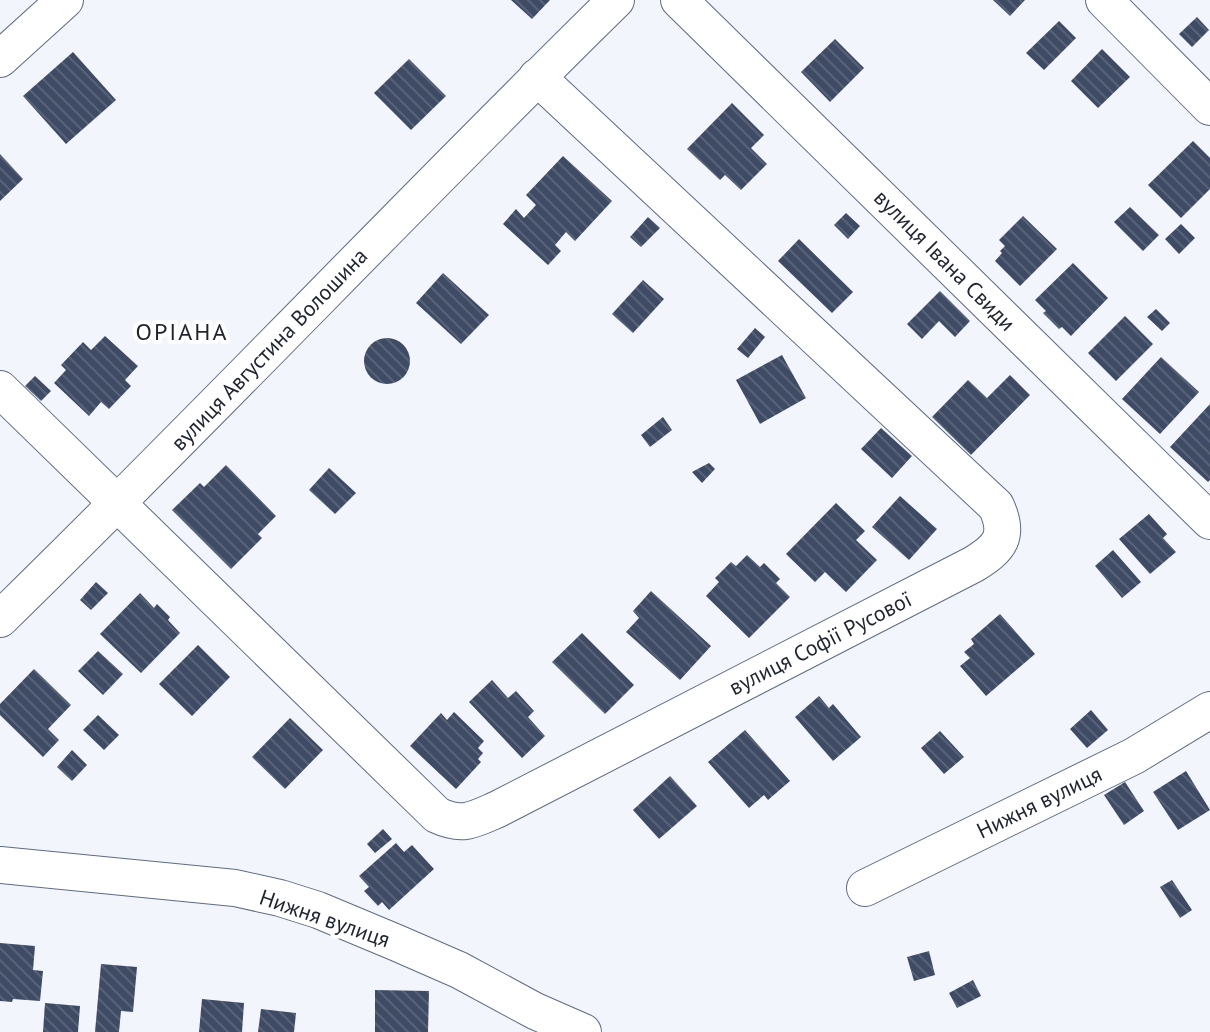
<svg xmlns="http://www.w3.org/2000/svg" width="1210" height="1032" font-family="'PT Sans',sans-serif">
	<defs>
		<pattern id="building-back-hatch" width="6" height="6" patternUnits="userSpaceOnUse" patternTransform="scale(2)"><rect width="6" height="6" fill="#3f4b64"/><path d="M-1 5l2 2M0 0l6 6M5-1l2 2" fill="none" stroke="#586277"/></pattern>
	</defs>
	<rect width="100%" height="100%" fill="#f2f5fb"/>
	<!-- building -->
	<g fill="url(#building-back-hatch)">
		<path d="M511,0H550L532,19Z"/>
		<path d="M993,0H1025L1010,16Z"/>
		<path d="M1197,17L1209,30L1192,47L1179,34Z"/>
		<path d="M1059,21L1076,38L1044,70L1026,53Z"/>
		<path d="M835,39L864,68L830,102L801,72Z"/>
		<path d="M1102,49L1130,77L1098,108L1071,81Z"/>
		<path d="M73,52L116,100L66,144L23,96Z"/>
		<path d="M409,59L446,96L411,130L374,93Z"/>
		<path d="M732,103L764,135L751,148L767,164L741,190L725,175L720,180L687,149Z"/>
		<path d="M1193,141L1210,158V189L1181,218L1148,185Z"/>
		<path d="M0,154L23,179L0,201Z"/>
		<path d="M563,156L612,201L575,241L566,232L555,245L561,251L548,265L503,224L516,209L524,218L536,205L526,195Z"/>
		<path d="M1130,207L1159,235L1143,251L1114,222Z"/>
		<path d="M846,213L860,226L848,239L834,225Z"/>
		<path d="M1023,216L1057,249L1020,286L995,261L1002,253L1000,251L1005,246L999,240Z"/>
		<path d="M648,217L660,228L641,247L630,237Z"/>
		<path d="M1181,224L1195,238L1179,254L1165,239Z"/>
		<path d="M799,239L853,292L832,313L778,261Z"/>
		<path d="M1073,263L1108,298L1071,336L1062,327L1059,329L1043,313L1046,311L1035,300Z"/>
		<path d="M443,273L489,315L461,344L416,303Z"/>
		<path d="M643,280L664,299L633,333L612,314Z"/>
		<path d="M940,291L970,321L955,337L939,321L922,339L907,324Z"/>
		<path d="M1156,309L1170,323L1162,331L1147,317Z"/>
		<path d="M1125,316L1153,344L1116,381L1088,353Z"/>
		<path d="M755,328L765,337L748,358L737,349Z"/>
		<path d="M105,336L138,366L125,380L131,386L109,409L101,402L89,416L54,383L66,370L61,365L83,342L91,350Z"/>
		<circle cx="387" cy="361" r="23"/>
		<path d="M782,355L806,398L760,424L736,380Z"/>
		<path d="M1161,357L1199,392L1160,434L1122,399Z"/>
		<path d="M1010,375L1030,395L971,455L932,417L968,380L987,398Z"/>
		<path d="M35,376L51,391L41,401L25,386Z"/>
		<path d="M1210,404V480L1208,482L1170,447Z"/>
		<path d="M663,417L672,430L650,447L641,435Z"/>
		<path d="M881,428L912,456L892,478L861,449Z"/>
		<path d="M709,463L715,469L702,483L692,472Z"/>
		<path d="M226,465L276,516L258,534L262,538L231,569L172,510L200,483L204,487Z"/>
		<path d="M329,468L356,493L335,514L309,490Z"/>
		<path d="M900,496L937,529L909,560L872,527Z"/>
		<path d="M836,503L865,531L856,540L877,560L846,592L825,572L815,582L786,554Z"/>
		<path d="M1149,514L1167,534L1163,538L1176,552L1150,574L1119,539Z"/>
		<path d="M1113,550L1141,582L1122,598L1095,566Z"/>
		<path d="M747,555L760,567L764,563L780,579L776,583L790,597L749,638L706,596L719,582L715,578L731,562L736,566Z"/>
		<path d="M96,582L108,593L91,610L80,600Z"/>
		<path d="M651,591L711,646L680,680L626,632L639,618L633,611Z"/>
		<path d="M140,593L154,608L157,604L170,617L168,620L180,633L141,673L100,634Z"/>
		<path d="M1000,614L1035,654L986,696L960,666L970,658L964,652L974,644L971,639Z"/>
		<path d="M582,633L634,685L605,714L552,662Z"/>
		<path d="M198,645L230,677L192,716L159,684Z"/>
		<path d="M98,651L123,674L103,695L78,671Z"/>
		<path d="M34,669L71,705L48,729L59,740L43,757L0,715V704Z"/>
		<path d="M492,680L508,698L516,691L534,711L528,717L545,736L522,758L469,702Z"/>
		<path d="M819,696L829,708L833,704L861,737L833,761L795,717Z"/>
		<path d="M1091,710L1108,730L1087,748L1070,729Z"/>
		<path d="M454,712L484,741L478,748L483,753L478,759L481,762L456,789L410,746L441,713L447,720Z"/>
		<path d="M98,715L119,735L104,750L83,730Z"/>
		<path d="M290,718L323,750L285,789L252,757Z"/>
		<path d="M745,730L790,781L768,800L764,795L749,808L708,762Z"/>
		<path d="M940,731L964,757L944,774L921,748Z"/>
		<path d="M72,750L87,765L72,781L57,767Z"/>
		<path d="M1186,771L1210,810L1178,830L1153,792Z"/>
		<path d="M670,776L697,806L659,839L633,810Z"/>
		<path d="M1125,782L1144,811L1124,825L1104,795Z"/>
		<path d="M383,829L392,839L375,853L367,844Z"/>
		<path d="M396,843L404,852L412,845L434,869L389,910L382,902L378,906L364,891L369,887L359,876Z"/>
		<path d="M1172,880L1192,910L1180,918L1160,887Z"/>
		<path d="M0,943L35,946L33,970L43,971L40,1001L13,999L12,1002L0,1001Z"/>
		<path d="M929,951L935,975L914,981L907,957Z"/>
		<path d="M101,964L137,967L133,1012L121,1011L119,1032H95Z"/>
		<path d="M973,980L981,996L957,1008L949,993Z"/>
		<path d="M375,990L429,991L428,1032H375Z"/>
		<path d="M202,999L244,1003L242,1032H199Z"/>
		<path d="M45,1003L80,1006L78,1032H43Z"/>
		<path d="M261,1009L296,1013L294,1032H258Z"/>
	</g>
	<g fill="none" stroke-linecap="round" stroke-linejoin="round">
		<defs>
			<g id="minor">
				<path d="M679,0L1210,521"/>
				<path d="M1104,0L1210,107"/>
				<path d="M0,59L65,0"/>
				<path d="M0,389L437,815C463,827 473,820 498,809L974,564C1000,548 1010,536 996,506L537,77"/>
				<path d="M0,619C208,416 408,204 616,0"/>
				<path d="M0,865L235,888L280,898L318,910L397,943L459,970L535,1011L583,1032"/>
				<path d="M865,888L1134,756L1210,710"/>
			</g>
		</defs>
		<!-- minor casing -->
		<use href="#minor" stroke="#5e6b85" stroke-width="38"/>
		<!-- minor -->
		<use href="#minor" stroke="#fff" stroke-width="36"/>
	</g>
	<g text-anchor="middle" stroke-width="8" stroke-linejoin="round" paint-order="stroke">
		<!-- street labels -->
		<g font-size="22" fill="#1f2530" stroke="#fff">
			<text transform="translate(945 260) rotate(45)" y="8">вулиця Івана Свиди</text>
			<text transform="translate(269 349) rotate(-46)" y="8">вулиця Августина Волошина</text>
			<text transform="translate(820 643) rotate(-27)" y="8">вулиця Софії Русової</text>
			<text transform="translate(1039 802) rotate(-26)" y="8">Нижня вулиця</text>
			<text transform="translate(325 918) rotate(19)" y="8">Нижня вулиця</text>
		</g>
		<!-- neighbourhood labels -->
		<g font-size="24" letter-spacing="2" fill="#1f2530" stroke="#fff">
			<text x="182" y="340">ОРІАНА</text>
		</g>
	</g>
</svg>
